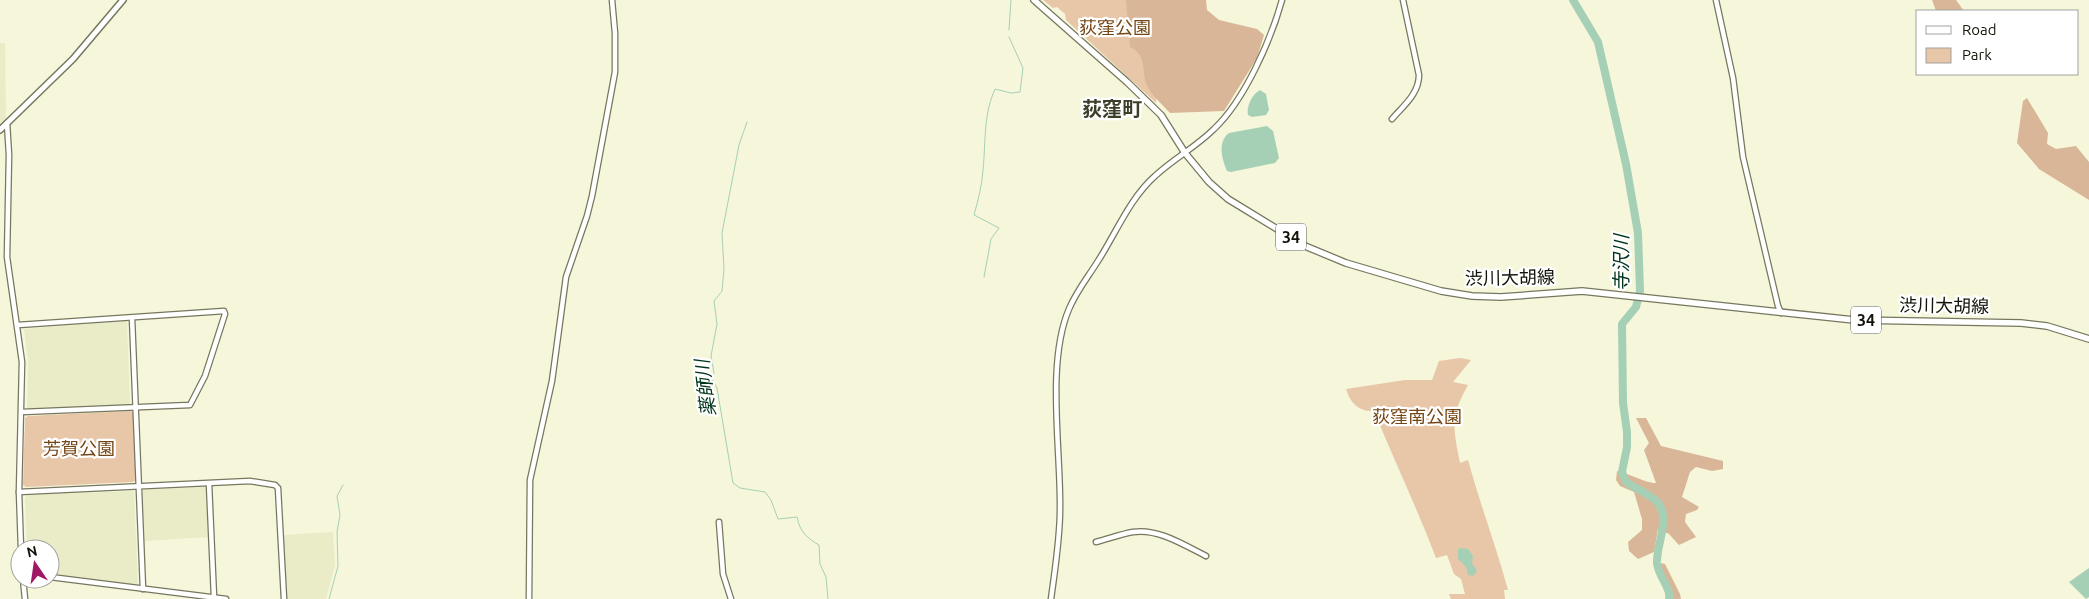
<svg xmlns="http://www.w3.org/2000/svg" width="2089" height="599" font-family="Ubuntu,'Noto Sans JP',sans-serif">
	<rect width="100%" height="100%" fill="#f5f6da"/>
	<!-- built -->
	<g fill="#eaecc8">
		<path d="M0,43H5L6,121L0,127Z"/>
		<path d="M127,321L130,406L29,410L27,407L28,361L24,329Z"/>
		<path d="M204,487L206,489L208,537L145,541L142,493L144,490Z"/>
		<path d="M134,491L138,585L50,574V549H27L25,498L28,495Z"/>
		<path d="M333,532L335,565L326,599H286L283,535Z"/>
	</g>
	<!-- green -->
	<g fill="#e8c6a8">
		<path d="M1043,0H1140L1157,94L1156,103L1066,20L1065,14L1057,7L1053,8Z"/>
		<path d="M1460,358L1471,360L1453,382L1468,385C1450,417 1453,427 1460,463L1468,460C1480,504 1496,546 1508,590H1504L1505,599H1451L1449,594H1465L1461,579L1454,574L1447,555L1436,558C1417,508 1394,460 1374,411C1359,412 1350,403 1346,389L1405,380H1432L1439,361Z"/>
		<path d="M131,411L133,413L136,480L133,482L26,487L23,485L25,418L28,416Z"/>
	</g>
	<!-- forest -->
	<g fill="#d9b697">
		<path d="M1126,0H1206L1207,10L1219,20L1257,29L1264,35L1257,58L1224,111L1170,113C1163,105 1151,95 1147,85C1141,73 1148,55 1130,47Z"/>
		<path d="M1932,0H1956L1964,11H1936Z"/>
		<path d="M2027,98L2048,133L2047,144L2056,149L2076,146L2089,162V200L2039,169L2017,143L2023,101Z"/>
		<path d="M1636,418H1646L1661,446L1723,461V469L1712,471L1696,467L1690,472L1682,497L1699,507L1697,510L1686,514L1685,522L1696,537L1679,545L1669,534L1658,529L1654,552L1638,559L1629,551L1628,542L1642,530V519L1634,492L1620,486L1616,480L1617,471C1628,473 1648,484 1656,483L1644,450L1649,443Z"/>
		<path d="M1660,563L1665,564L1680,594L1681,599H1665L1666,592L1659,577Z"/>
	</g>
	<!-- water -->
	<g fill="#a6d0b5">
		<path d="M1260,90L1266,94L1269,110L1266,115L1252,117L1248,115C1246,107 1252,94 1260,90Z"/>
		<path d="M1267,126L1273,131L1279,158L1275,163L1231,172L1227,171C1222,159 1217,142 1229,133Z"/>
		<path d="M1460,548L1468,549L1473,556L1472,563L1477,571L1473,576L1468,575L1466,567L1458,559V549Z"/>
		<path d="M2089,568V597L2086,599L2069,582Z"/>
	</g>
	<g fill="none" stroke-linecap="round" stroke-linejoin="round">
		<!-- stream -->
		<g stroke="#a6d0b5" stroke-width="1">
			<path d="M1009,30L1011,0"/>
			<path d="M747,122L739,145L722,233L724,269L722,291L714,301L717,324L711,356L714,373L712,379L717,388L733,483L740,488L765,492L771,500L778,519L797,517C800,532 807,538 819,545L820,564L826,577L828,599"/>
			<path d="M1626,163L1623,164L1631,198"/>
			<path d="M984,277L991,239L999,228L974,215C978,200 982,186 983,170C986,141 983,116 995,89L1011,93L1020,92L1023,68L1009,37"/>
			<path d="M329,599L338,566L337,532L340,515L337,496L343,485"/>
		</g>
		<!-- river -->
		<path stroke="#a6d0b5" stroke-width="8" d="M1573,0L1598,42L1626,164L1638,233L1640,291L1636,307L1622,324L1623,403L1627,432V447L1622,472L1626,482C1635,488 1647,493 1655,500C1673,515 1656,544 1657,563C1658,576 1670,586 1670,599"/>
		<defs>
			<g id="tertiary">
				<path d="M1716,0L1733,78L1743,157L1778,306L1781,313"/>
				<path d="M1392,119C1403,106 1419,94 1419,75L1403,0"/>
				<path d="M7,123L9,155L7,257L22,362L19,492L21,549"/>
				<path d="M132,318L143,589"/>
				<path d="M18,325L224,311L225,314L205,376L190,405L22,412"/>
				<path d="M209,484L214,597"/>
				<path d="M19,492L250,481L275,485L278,488L284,599"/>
				<path d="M719,522L723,574L731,599"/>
				<path d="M1096,542C1108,539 1121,534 1133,532C1158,528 1184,545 1206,556"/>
				<path d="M50,577L226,599"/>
				<path d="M23,579L25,599"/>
				<path d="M529,599L530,480L552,381L566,277L587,216L592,196L615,72V33L612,0"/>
				<path d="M1051,599C1055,569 1060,539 1060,509C1061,450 1046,363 1069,309C1076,292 1088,277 1098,261C1116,233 1130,198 1155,176C1173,159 1196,147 1214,129C1244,101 1271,40 1282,0"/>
			</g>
			<path id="secondary" d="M0,130L73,59L123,0"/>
			<path id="primary" d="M1034,0L1127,82L1161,115L1185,153L1209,182L1228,199L1305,246L1346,263L1441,291L1472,296L1501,297L1582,291L1854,320L2021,323L2047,326L2089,339"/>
		</defs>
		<!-- tertiary casing -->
		<use href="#tertiary" stroke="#76775e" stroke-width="7"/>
		<!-- secondary casing -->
		<use href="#secondary" stroke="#76775e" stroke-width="8"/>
		<!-- primary casing -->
		<use href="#primary" stroke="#76775e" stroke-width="8"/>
		<!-- tertiary -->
		<use href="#tertiary" stroke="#fff" stroke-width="4.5"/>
		<!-- secondary -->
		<use href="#secondary" stroke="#fff" stroke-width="5"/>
		<!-- primary -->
		<use href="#primary" stroke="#fff" stroke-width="5.5"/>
	</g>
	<g text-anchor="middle" stroke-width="4.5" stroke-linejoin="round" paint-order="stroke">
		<!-- shield labels -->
		<g fill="#fff" stroke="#5a5a53" stroke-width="1">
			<rect x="1276" y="223.5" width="30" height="27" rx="4"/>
			<rect x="1851" y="306.5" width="30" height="27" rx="4"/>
		</g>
		<g font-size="16" font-weight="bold" fill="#131309">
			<text x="1291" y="243">34</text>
			<text x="1866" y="326">34</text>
		</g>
		<!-- park labels -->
		<g font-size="18" fill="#744615" stroke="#fff">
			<text x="1115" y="34">荻窪公園</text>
			<text x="1417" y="423">荻窪南公園</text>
			<text x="79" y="455">芳賀公園</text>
		</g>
		<!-- street labels -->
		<g font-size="18" fill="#131309" stroke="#fff">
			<text transform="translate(1510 278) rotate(-1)" y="6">渋川大胡線</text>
			<text transform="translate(1944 306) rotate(1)" y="6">渋川大胡線</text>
		</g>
		<!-- water labels -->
		<g font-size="19" font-style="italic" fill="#00351c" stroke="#fff">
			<text transform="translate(1621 263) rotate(-90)" y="7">寺沢川</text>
			<text transform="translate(705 388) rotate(-97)" y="7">薬師川</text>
		</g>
		<!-- quarter labels -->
		<g font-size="20" font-weight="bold" fill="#3d3e27" stroke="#fff">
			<text x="1112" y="116">荻窪町</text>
		</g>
	</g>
	<!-- legend -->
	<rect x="1916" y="10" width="162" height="65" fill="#ffffff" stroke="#a1a19d"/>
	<rect x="1926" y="26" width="25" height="8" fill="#ffffff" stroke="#a1a19d"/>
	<text x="1962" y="35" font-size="15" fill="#131309">Road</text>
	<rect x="1926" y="48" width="25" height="15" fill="#e8c6a8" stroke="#a1a19d"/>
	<text x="1962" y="60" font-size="15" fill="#131309">Park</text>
	<!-- north arrow -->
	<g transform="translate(35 564) rotate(347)"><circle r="24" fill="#ffffff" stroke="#a1a19d"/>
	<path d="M0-4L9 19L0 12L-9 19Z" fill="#a01865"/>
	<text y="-8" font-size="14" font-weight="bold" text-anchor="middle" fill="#131309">N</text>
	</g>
</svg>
